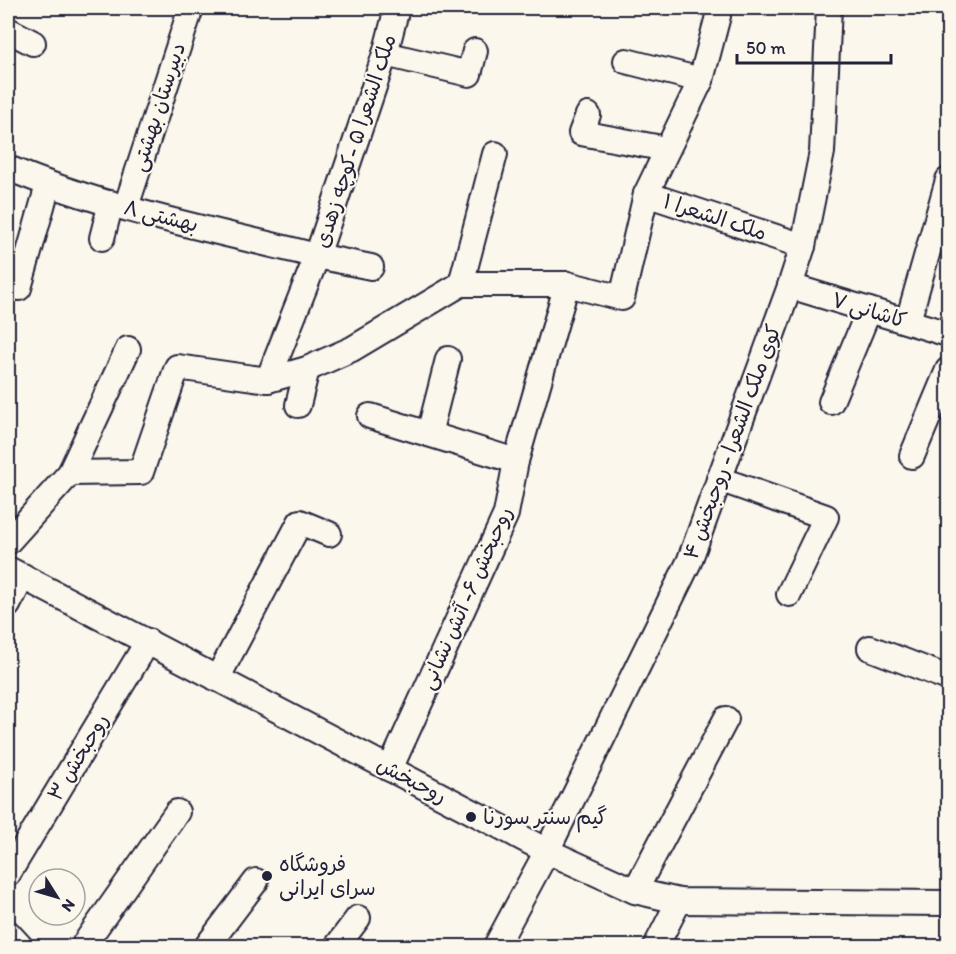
<svg xmlns="http://www.w3.org/2000/svg" width="956" height="954" font-family="Itim,'Playpen Sans Arabic',sans-serif">
	<rect width="100%" height="100%" fill="#fbf7ec"/>
	<filter id="ink" filterUnits="userSpaceOnUse"><feTurbulence type="fractalNoise" baseFrequency=".0167" numOctaves="2"/><feDisplacementMap in="SourceGraphic" scale="12" xChannelSelector="R" yChannelSelector="G"/><feConvolveMatrix kernelMatrix="1 2 1 2 8 2 1 2 1" color-interpolation-filters="sRGB"/></filter>
	<g filter="url(#ink)">
		<g fill="none" stroke-linecap="round" stroke-linejoin="round">
			<defs>
				<g id="minor">
					<path d="M8,30L33,43"/>
					<path d="M385,54L469,74L475,51"/>
					<path d="M626,61L701,80"/>
					<path d="M588,115L581,133L667,149"/>
					<path d="M8,168C106,209 213,230 317,256L268,380"/>
					<path d="M646,194L701,80L718,16"/>
					<path d="M126,207L191,8"/>
					<path d="M102,238L111,203"/>
					<path d="M371,267L317,256L385,54L397,8"/>
					<path d="M461,284L495,154"/>
					<path d="M790,286L948,334"/>
					<path d="M19,288L48,185"/>
					<path d="M908,321L948,180"/>
					<path d="M831,402L869,310"/>
					<path d="M298,405L307,369"/>
					<path d="M370,416L516,461"/>
					<path d="M429,434L448,359"/>
					<path d="M912,456L948,370"/>
					<path d="M70,473L128,349"/>
					<path d="M719,479L826,517L789,594"/>
					<path d="M8,542L70,473L141,472L177,367L268,380L307,369L352,349L461,284H567L622,298L646,194L803,246"/>
					<path d="M8,569L547,851L635,891L679,901L948,903"/>
					<path d="M8,605L23,576"/>
					<path d="M870,648L948,678"/>
					<path d="M217,679L300,522L329,534"/>
					<path d="M390,769L506,514L516,461L567,284"/>
					<path d="M8,874L148,641"/>
					<path d="M635,891L726,719"/>
					<path d="M8,933L20,946"/>
					<path d="M83,946L177,812"/>
					<path d="M207,946L256,881"/>
					<path d="M337,946L358,918"/>
					<path d="M496,946L547,851L689,562L790,286L803,246L822,152L829,8"/>
					<path d="M656,946L679,901"/>
				</g>
			</defs>
			<!-- minor casing -->
			<use href="#minor" stroke="#22223b" stroke-width="28"/>
			<!-- minor -->
			<use href="#minor" stroke="#fbf7ec" stroke-width="24"/>
		</g>
	</g>
	<!-- markers -->
	<g fill="#22223b" stroke="#fbf7ec" stroke-width="2">
		<circle cx="471" cy="817" r="6"/>
		<circle cx="267" cy="876" r="6"/>
	</g>
	<g text-anchor="middle" stroke-width="4.5" stroke-linejoin="round" paint-order="stroke">
		<!-- street labels -->
		<g font-size="21" fill="#22223b" stroke="#fbf7ec">
			<text transform="translate(158 107) rotate(-72)" y="7">دبیرستان بهشتی</text>
			<text transform="translate(355 141) rotate(-72)" y="7">ملک الشعرا ۵ -کوچه زهدی</text>
			<text transform="translate(161 216) rotate(14)" y="7">بهشتی ۸</text>
			<text transform="translate(715 217) rotate(18)" y="7">ملک الشعرا ۱</text>
			<text transform="translate(869 310) rotate(17)" y="7">کاشانی ۷</text>
			<text transform="translate(732 442) rotate(-70)" y="7">کوی ملک الشعرا - روحبخش ۴</text>
			<text transform="translate(466 598) rotate(-66)" y="7">روحبخش ۶- آتش نشانی</text>
			<text transform="translate(78 757) rotate(-59)" y="7">روحبخش ۳</text>
			<text transform="translate(412 780) rotate(28)" y="7">روحبخش</text>
		</g>
		<!-- poi labels -->
		<g font-size="21" fill="#22223b" stroke="#fbf7ec" text-anchor="start">
			<text x="483" y="824">گیم سنتر سورنا</text>
			<text x="279" y="871">فروشگاه<tspan x="279" dy="24">سرای ایرانی</tspan></text>
		</g>
	</g>
	<!-- margin -->
	<rect width="956" height="954" fill="none" stroke="#fbf7ec" stroke-width="30"/>
	<rect x="15" y="15" width="926" height="924" fill="none" stroke="#22223b" stroke-width="2" filter="url(#ink)"/>
	<!-- north arrow -->
	<g transform="translate(57 897) rotate(127)"><circle r="28" fill="#fbf7ec" stroke="#a4a2a5" stroke-width="1.5"/>
	<path d="M0-4.5L10 22L0 15L-10 22Z" fill="#22223b"/>
	<text y="-9" font-size="16" font-weight="bold" text-anchor="middle" fill="#22223b">N</text>
	</g>
	<!-- scale -->
	<path d="M737 54v9h154v-9" fill="none" stroke="#22223b" stroke-width="3"/>
	<text x="746" y="54" font-size="18" fill="#22223b" stroke="#fbf7ec" stroke-width="4.5" paint-order="stroke">50 m</text>
</svg>
